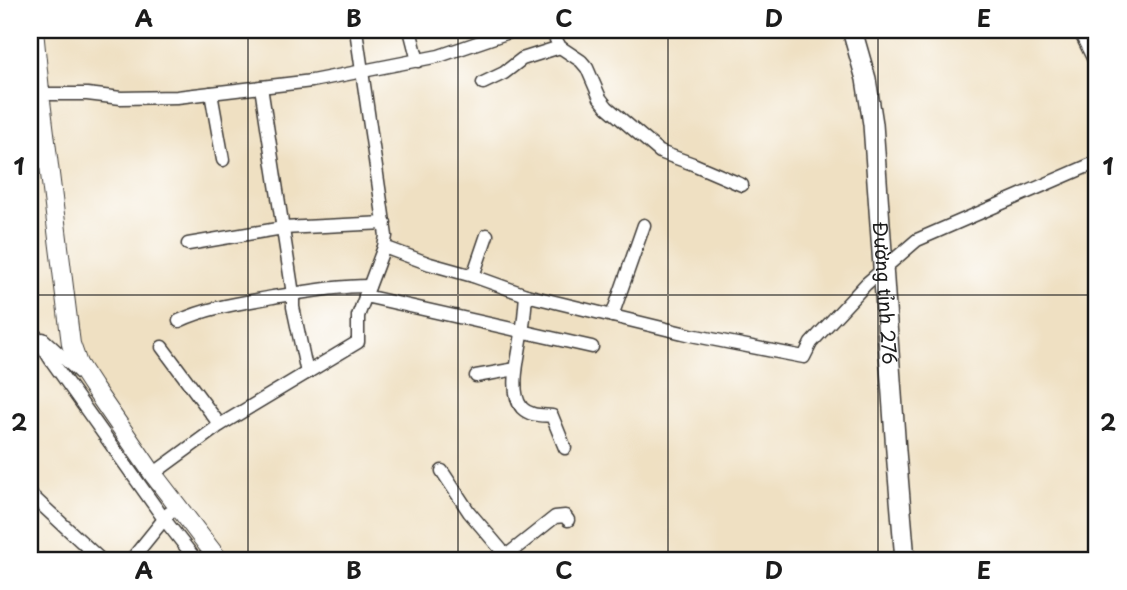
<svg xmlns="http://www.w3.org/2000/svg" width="1127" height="590" font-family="'Playpen Sans',sans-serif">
	<rect width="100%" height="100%" fill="#fff"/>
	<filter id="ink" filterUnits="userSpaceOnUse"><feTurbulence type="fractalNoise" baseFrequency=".0143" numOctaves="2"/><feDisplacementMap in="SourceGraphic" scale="14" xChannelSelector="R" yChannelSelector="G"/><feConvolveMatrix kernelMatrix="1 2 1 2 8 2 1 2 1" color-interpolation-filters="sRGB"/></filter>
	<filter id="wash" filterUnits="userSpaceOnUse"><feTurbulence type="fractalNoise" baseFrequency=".00686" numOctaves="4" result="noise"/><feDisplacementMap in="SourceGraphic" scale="28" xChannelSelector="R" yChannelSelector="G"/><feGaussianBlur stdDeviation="1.57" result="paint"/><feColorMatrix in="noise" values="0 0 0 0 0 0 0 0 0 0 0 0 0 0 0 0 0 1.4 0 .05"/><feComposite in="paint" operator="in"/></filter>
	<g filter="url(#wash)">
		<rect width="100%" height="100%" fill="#efe0c2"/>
	</g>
	<g filter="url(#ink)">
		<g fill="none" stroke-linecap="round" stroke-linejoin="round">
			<defs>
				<g id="street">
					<path d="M410,30L418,61"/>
					<path d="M551,30L560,47L581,61L587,68L600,98L607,107L660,152L693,164L742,185"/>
					<path d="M1079,30L1097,66"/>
					<path d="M483,83L504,73L522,59L560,47"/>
					<path d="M261,87L293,294V307L307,373"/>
					<path d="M211,93L223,160"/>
					<path d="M40,94H87L121,98L177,97L312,81L439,56L515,30"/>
					<path d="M188,244L283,228L385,223"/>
					<path d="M384,247L430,264L473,276L526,295L691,335L804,357L811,343L866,284L917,240L1097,162"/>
					<path d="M473,276L487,235"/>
					<path d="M526,295C525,308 524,321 522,333C520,352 508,392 522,408C530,416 541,415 552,416L565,448"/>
					<path d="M365,296L592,347"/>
					<path d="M612,316L644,225"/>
					<path d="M179,321C209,307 241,303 273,297C306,292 336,286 369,286"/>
					<path d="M30,327L51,360L164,519L196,560"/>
					<path d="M43,339L81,374"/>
					<path d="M162,347L220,425"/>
					<path d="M476,376L516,369"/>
					<path d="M442,471L469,512L509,559"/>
					<path d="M153,474L220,425L358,342V316L384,247L386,236L356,30"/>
					<path d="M30,494L101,560"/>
					<path d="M131,560L169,513"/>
					<path d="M509,560V556L511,552L555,517L565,516L568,520"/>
				</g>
				<path id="secondary" d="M34,30L41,101L71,344L78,364L93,387L153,474L219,560"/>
				<g id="primary">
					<path id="s1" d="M852,30L866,79L873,124L896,451L905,560"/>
				</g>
			</defs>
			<!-- street casing -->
			<use href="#street" stroke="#3c3935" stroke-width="15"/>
			<!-- secondary casing -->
			<use href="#secondary" stroke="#3c3935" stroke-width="20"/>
			<!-- primary casing -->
			<use href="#primary" stroke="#3c3935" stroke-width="22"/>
			<!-- street -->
			<use href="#street" stroke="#fff" stroke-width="12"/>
			<!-- secondary -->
			<use href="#secondary" stroke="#fff" stroke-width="18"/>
			<!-- primary -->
			<use href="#primary" stroke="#fff" stroke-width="19"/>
		</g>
	</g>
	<!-- grid -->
	<path fill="none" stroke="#1c1c1c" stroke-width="2" stroke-opacity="0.55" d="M248,30V560M458,30V560M668,30V560M878,30V560M30,295H1097"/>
	<g text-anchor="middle" stroke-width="5" stroke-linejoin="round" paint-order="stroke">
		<!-- street labels -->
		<g font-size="19" fill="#1c1c1c" stroke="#fff">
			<text dy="7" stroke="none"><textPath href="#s1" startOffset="266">Đường tỉnh 276</textPath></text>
		</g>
	</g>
	<!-- margin -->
	<rect width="1127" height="590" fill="none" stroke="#fff" stroke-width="77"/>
	<rect x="38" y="38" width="1050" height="514" fill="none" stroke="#1c1c1c" stroke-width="2.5"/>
	<g font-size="23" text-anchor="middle" font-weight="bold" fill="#1c1c1c">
		<text x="144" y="27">A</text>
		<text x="354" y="27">B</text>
		<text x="564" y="27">C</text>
		<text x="774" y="27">D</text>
		<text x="984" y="27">E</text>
		<text x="19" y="175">1</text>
		<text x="1108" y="175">1</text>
		<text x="19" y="431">2</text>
		<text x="1108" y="431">2</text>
		<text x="144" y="579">A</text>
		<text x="354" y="579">B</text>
		<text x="564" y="579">C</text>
		<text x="774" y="579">D</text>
		<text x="984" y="579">E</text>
	</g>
</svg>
